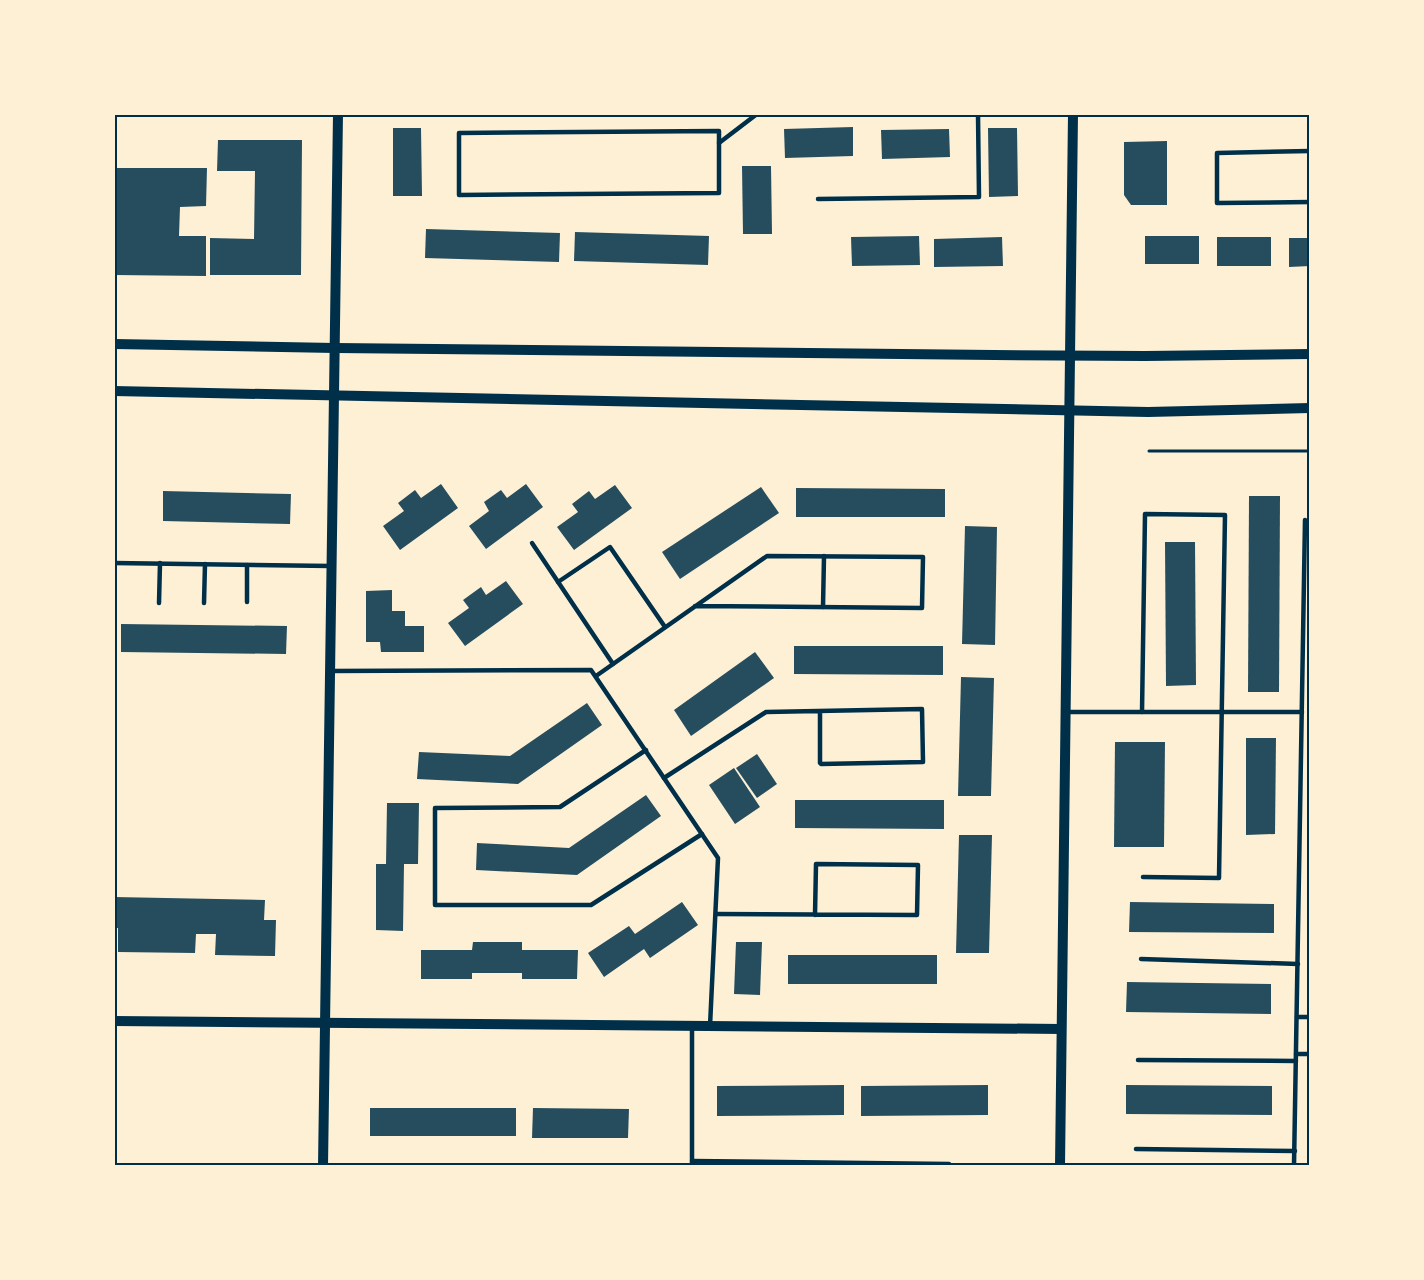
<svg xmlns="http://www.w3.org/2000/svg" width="1424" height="1280" font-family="Barlow,sans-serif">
	<rect width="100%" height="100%" fill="#fdf0d5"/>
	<!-- building -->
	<g fill="#264d5e">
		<path d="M853,127V156L785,158L784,129Z"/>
		<path d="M393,128H421L422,196H393Z"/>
		<path d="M988,128H1017L1018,196L989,197Z"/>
		<path d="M949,129L950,157L882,159L881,130Z"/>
		<path d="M218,140H302L301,275H210V238L254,239L255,171H217Z"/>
		<path d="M1167,141V205H1131L1124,195V142Z"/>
		<path d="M742,166H771L772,234H743Z"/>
		<path d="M114,168H207L206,206L180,207L179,236H206V276L114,275Z"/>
		<path d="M426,229L560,233L559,262L425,258Z"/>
		<path d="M575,232L709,236L708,265L574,261Z"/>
		<path d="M919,236L920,265L852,266L851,237Z"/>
		<rect x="1145" y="236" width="54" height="28"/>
		<path d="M1002,237L1003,266L934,267V239Z"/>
		<rect x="1217" y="237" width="54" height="29"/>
		<path d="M1289,238H1310V266L1289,267Z"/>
		<path d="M441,484L458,508L400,550L383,526L404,511L398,503L415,490L421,498Z"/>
		<path d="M526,484L543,507L486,549L469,526L489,511L484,502L501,490L507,498Z"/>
		<path d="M615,485L632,508L574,550L557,527L578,512L572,504L589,491L595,499Z"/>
		<path d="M761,487L779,513L680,579L662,552Z"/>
		<path d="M796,488L945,489V517H796Z"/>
		<path d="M163,491L291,494L290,524L163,521Z"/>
		<path d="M1249,496H1280L1279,692H1248Z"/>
		<path d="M965,526L997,527L995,645L962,644Z"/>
		<path d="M1165,542H1195L1196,685L1166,686Z"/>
		<path d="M506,581L523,604L465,646L448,623L469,608L463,600L481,587L486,595Z"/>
		<path d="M392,590V611H405V626H424V652H381L380,642H366V591Z"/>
		<path d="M121,624L287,626L286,654L121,652Z"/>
		<path d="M794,646H943V675L794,674Z"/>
		<path d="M755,652L774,678L691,736L674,710Z"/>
		<path d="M961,677L994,678L991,796H958Z"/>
		<path d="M587,703L602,725L518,784L417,779L419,752L510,756Z"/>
		<path d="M1246,738H1276L1275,834L1246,835Z"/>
		<path d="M1115,742H1165L1164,847H1114Z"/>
		<path d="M757,754L777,784L757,798L736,768Z"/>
		<path d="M734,768L760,807L735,824L709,785Z"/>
		<path d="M646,795L661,816L577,875L476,870L477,843L569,848Z"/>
		<path d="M795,800H944V829L795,828Z"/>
		<path d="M387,803H419L418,864H404L403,931L376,930V864H386Z"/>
		<path d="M959,835H992L989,953H956Z"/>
		<path d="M114,897L265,900L264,920H276L275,956L215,955L216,934H196L195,953L118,952V928H114Z"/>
		<path d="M682,902L698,925L650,958L644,949L604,977L588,953L629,926L635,934Z"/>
		<path d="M1130,902L1274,904V933L1129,932Z"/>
		<path d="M473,942H522V950H578L577,979H522V973H472V979H421V950H472Z"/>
		<path d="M736,942H762L760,995L734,994Z"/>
		<rect x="788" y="955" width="149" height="29"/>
		<path d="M1127,982L1271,984V1014L1126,1012Z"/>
		<path d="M844,1085V1115L717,1116V1086Z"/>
		<path d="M988,1085V1115L861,1116V1086Z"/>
		<path d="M1126,1085L1272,1086V1115L1126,1114Z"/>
		<rect x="370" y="1108" width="146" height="28"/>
		<path d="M533,1108L629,1109L628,1138H532Z"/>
	</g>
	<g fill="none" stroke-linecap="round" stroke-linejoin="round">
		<!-- path -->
		<path stroke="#003049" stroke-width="3" d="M1149,451H1310"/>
		<!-- service -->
		<g stroke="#003049" stroke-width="4.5">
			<path d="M719,131V193L459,195V133Z"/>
			<path d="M719,143L757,114"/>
			<path d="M1310,151L1217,153V203L1310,202"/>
			<path d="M818,199L979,197L978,114"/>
			<path d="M532,543L613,664"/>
			<path d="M114,563L331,566"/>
			<path d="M558,582L610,547L665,627"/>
			<path d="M247,602V565"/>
			<path d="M159,603L160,563"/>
			<path d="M204,603L205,564"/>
			<path d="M823,607L824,556"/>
			<path d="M330,671L591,670L718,858L710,1026"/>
			<path d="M596,676L767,556L923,557L922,608L695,606"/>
			<path d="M1067,712H1302"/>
			<path d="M1142,712L1145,514L1225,515L1219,878L1143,877"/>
			<path d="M646,750L560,807L435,808V905H591L702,834"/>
			<path d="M664,778L766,712L922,709L923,762L821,764L820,763V711"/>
			<path d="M716,914L917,915L918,865L816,864L815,915"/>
			<path d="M1141,959L1298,964"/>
			<path d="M1297,1017H1310"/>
			<path d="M1296,1054H1310"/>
			<path d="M1138,1060L1296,1061"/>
			<path d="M1136,1149L1295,1151"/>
			<path d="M692,1161L949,1164"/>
			<path d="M692,1166V1028"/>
			<path d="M1294,1166L1305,520"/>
		</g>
		<!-- tertiary -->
		<g stroke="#003049" stroke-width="10">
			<path d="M114,344L335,348L994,355L1145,356L1310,354"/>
			<path d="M114,391L1148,412L1310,408"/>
			<path d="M114,1021L1061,1029"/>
			<path d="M323,1166L338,114"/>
			<path d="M1060,1166L1073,114"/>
		</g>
	</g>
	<!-- border -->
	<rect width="1424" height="1280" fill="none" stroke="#fdf0d5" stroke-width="231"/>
	<rect x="116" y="116" width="1192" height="1048" fill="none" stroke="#003049" stroke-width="2"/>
</svg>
